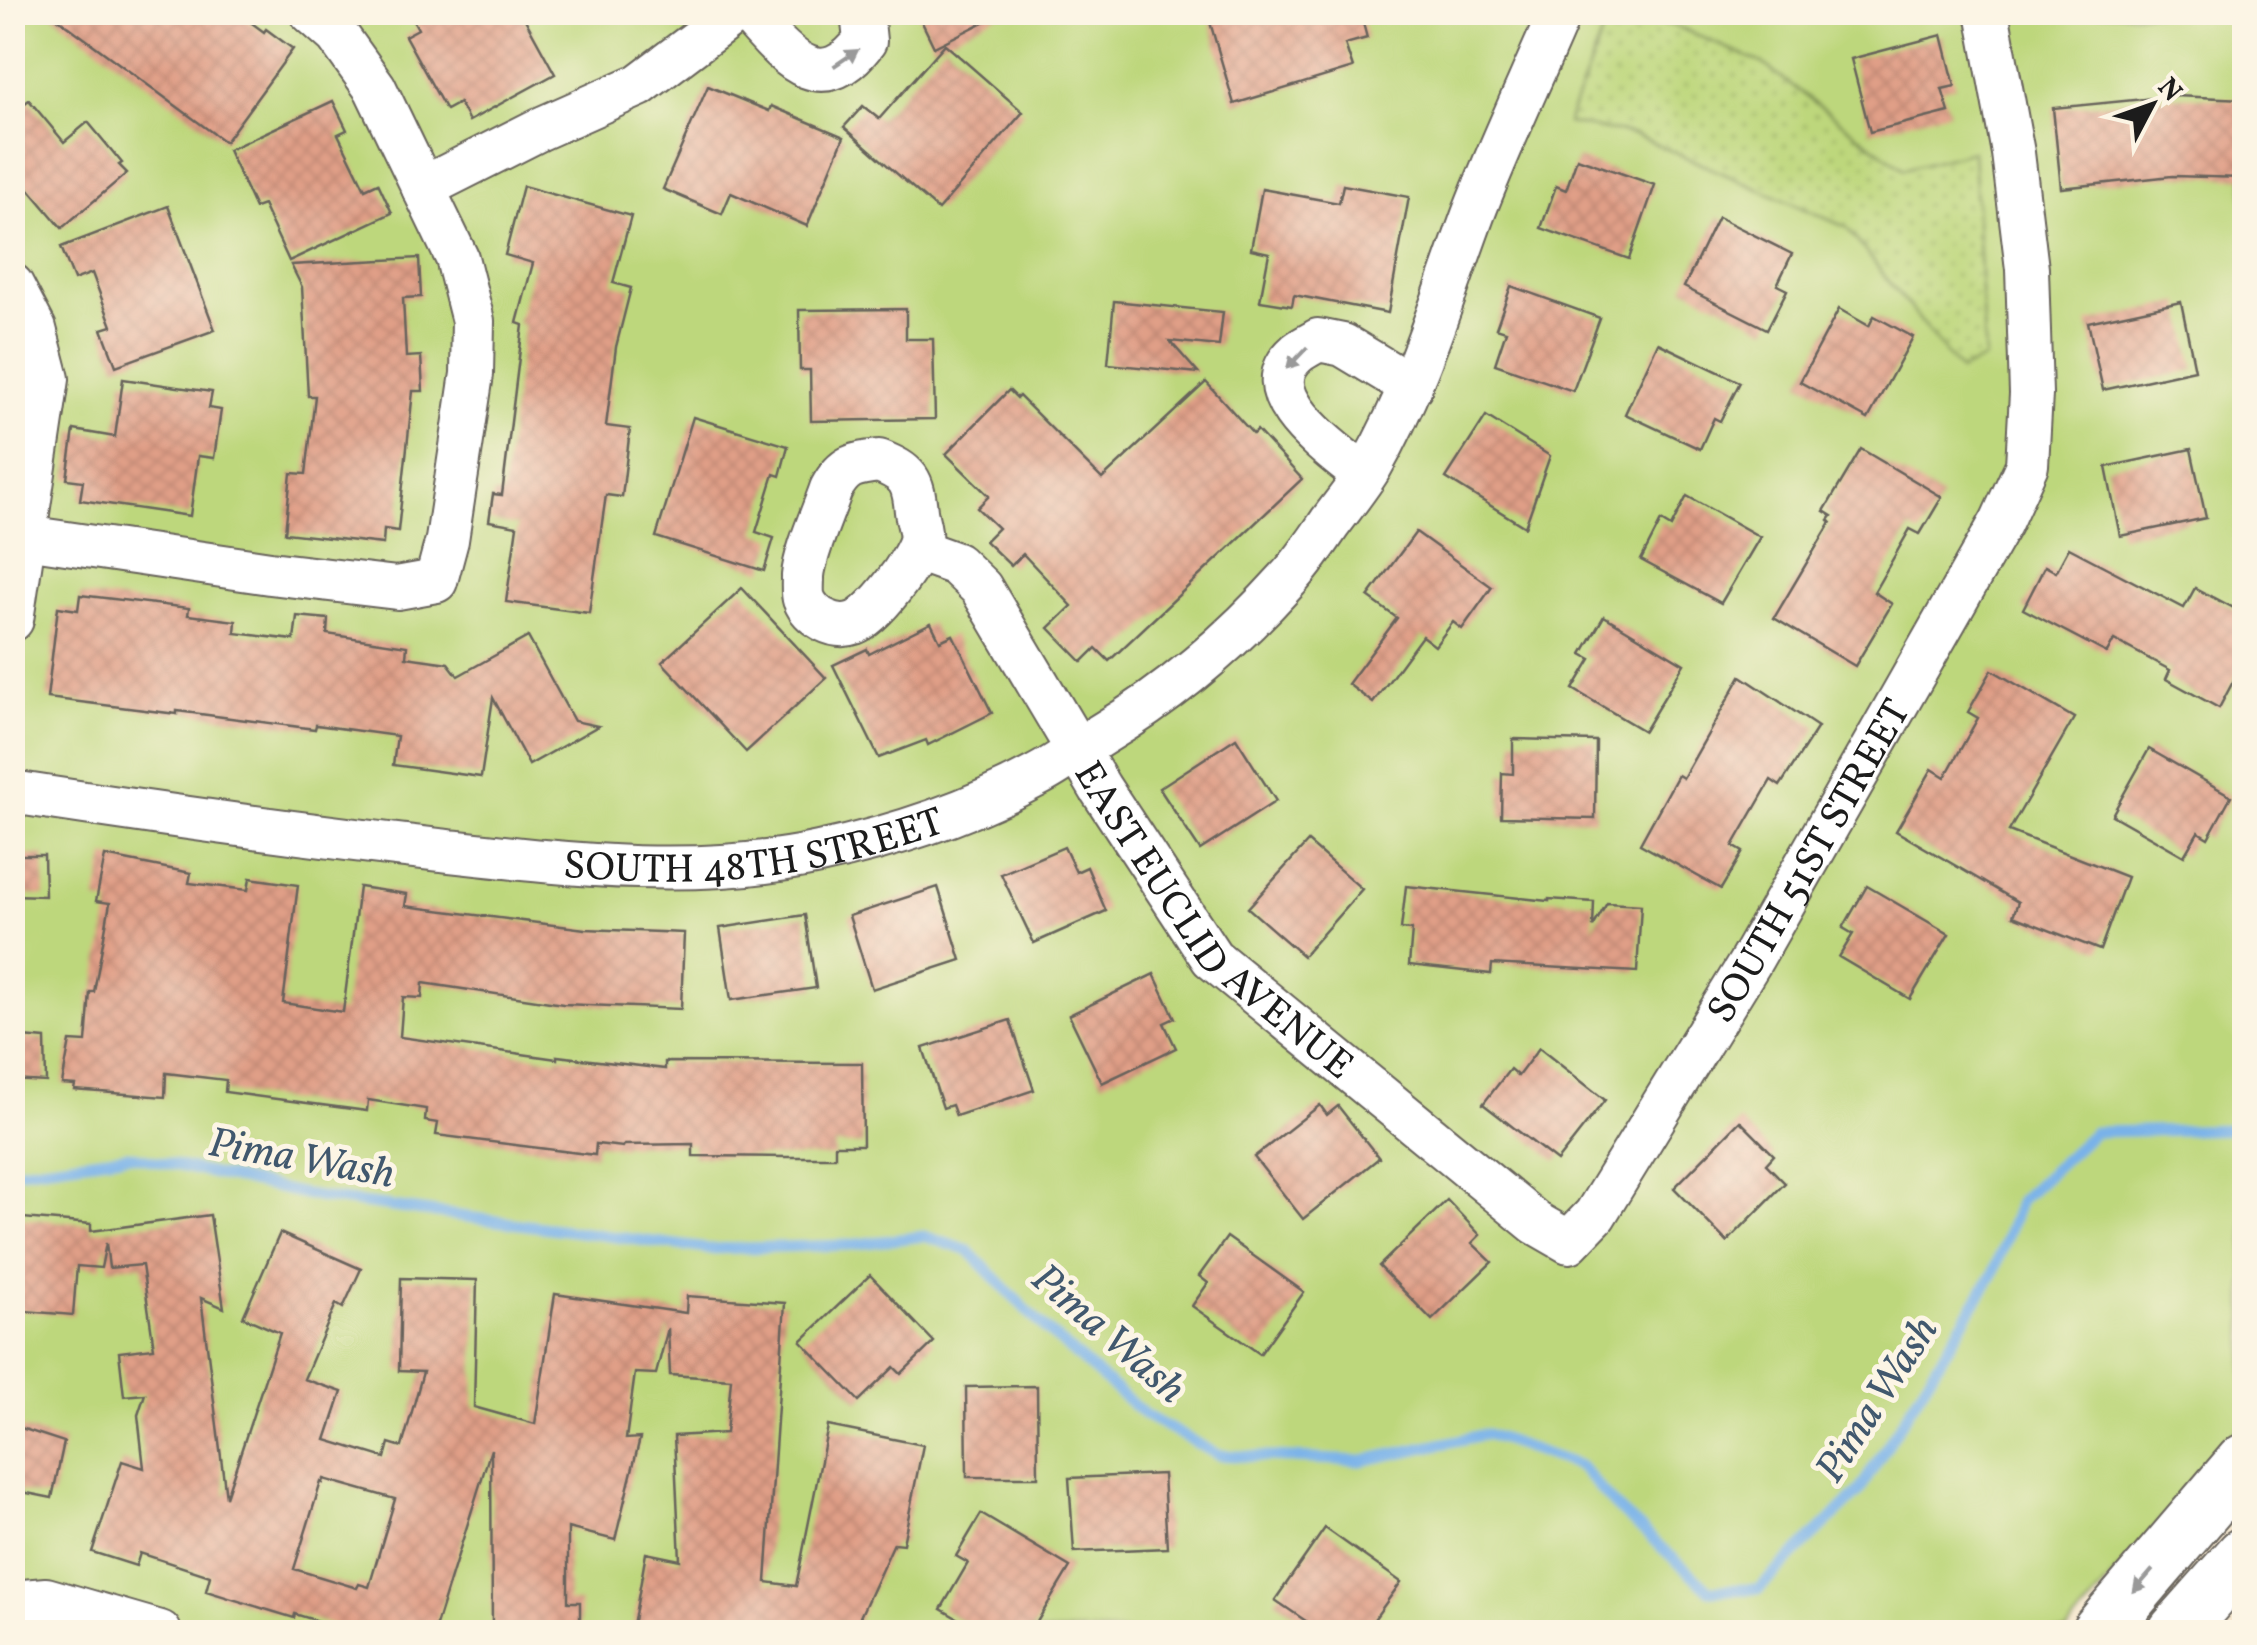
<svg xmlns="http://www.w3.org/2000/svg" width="2257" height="1645" font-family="Vollkorn,serif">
	<defs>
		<pattern id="park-dots" width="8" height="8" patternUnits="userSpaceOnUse" patternTransform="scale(2.5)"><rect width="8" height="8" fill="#bdd77c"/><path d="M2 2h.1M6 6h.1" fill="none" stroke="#a2b86b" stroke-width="1.8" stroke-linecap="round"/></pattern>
		<pattern id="building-cross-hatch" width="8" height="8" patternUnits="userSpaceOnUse" patternTransform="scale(2.5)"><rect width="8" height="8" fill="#e09f87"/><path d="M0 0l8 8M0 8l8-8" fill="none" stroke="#c08874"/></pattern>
	</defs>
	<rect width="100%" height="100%" fill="#fcf5e5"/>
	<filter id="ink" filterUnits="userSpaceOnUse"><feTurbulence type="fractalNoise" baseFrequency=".01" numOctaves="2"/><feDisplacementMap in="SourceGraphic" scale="20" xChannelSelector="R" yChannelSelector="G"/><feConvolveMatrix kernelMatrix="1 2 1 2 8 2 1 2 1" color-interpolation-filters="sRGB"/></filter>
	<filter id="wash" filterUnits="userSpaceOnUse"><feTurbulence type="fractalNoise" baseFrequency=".0048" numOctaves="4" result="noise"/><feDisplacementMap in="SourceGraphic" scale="40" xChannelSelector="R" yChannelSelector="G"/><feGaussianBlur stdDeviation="2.25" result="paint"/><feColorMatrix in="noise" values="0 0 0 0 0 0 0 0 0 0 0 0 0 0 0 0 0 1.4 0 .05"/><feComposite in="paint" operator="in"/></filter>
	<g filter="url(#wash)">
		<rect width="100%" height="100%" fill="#f6e8cf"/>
		<!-- grass -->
		<path fill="#bdd77c" stroke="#6c7a4c" stroke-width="2.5" d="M12,13H2244V1422L2066,1632H13Z"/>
		<!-- park -->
		<path fill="url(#park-dots)" stroke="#6c7a4c" stroke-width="2.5" d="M1610,13H1645L1762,63L1904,169L1973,151L1985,358L1960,371L1846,227L1635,135L1567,123Z"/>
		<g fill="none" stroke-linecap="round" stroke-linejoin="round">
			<!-- stream -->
			<path stroke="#79b2e9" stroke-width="11" d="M12,1171L129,1155L317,1197L707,1249L849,1245L924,1236L969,1251L1043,1327L1145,1415L1218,1455L1361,1461L1487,1434L1580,1466L1615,1506L1709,1590L1759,1589L1858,1493L1993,1274L2020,1200L2094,1132L2244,1129"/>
		</g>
		<g id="blocks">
			<!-- building -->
			<g fill="url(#building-cross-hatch)" fill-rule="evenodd">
				<path d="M49,12H237L264,32L266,29L293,49L225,142Z"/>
				<path d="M409,12H521L555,74L469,121L459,103L446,110L405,36L418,29Z"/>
				<path d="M917,12H1004L934,47Z"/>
				<path d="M1207,12H1360L1367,38L1345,44L1353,68L1234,104Z"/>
				<path d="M1942,35L1955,86L1942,89L1949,112L1870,132L1851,59Z"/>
				<path d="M945,44L1023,112L938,210L844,127L863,106L879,119Z"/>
				<path d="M708,86L769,111L771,106L844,137L807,226L731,193L722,214L663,189Z"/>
				<path d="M2174,96L2244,99V178L2172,176L2061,188L2053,108Z"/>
				<path d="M29,100L64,142L88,122L122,163L119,165L127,173L62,228L12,169V113Z"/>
				<path d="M333,101L347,130L338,134L365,189L378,183L392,213L289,261L263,205L255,208L228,150Z"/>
				<path d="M1577,158L1655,185L1629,259L1541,228L1556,186L1566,190Z"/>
				<path d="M1343,185L1409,197L1388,313L1294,295L1292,306L1260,301L1269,253L1251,249L1262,189L1339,203Z"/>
				<path d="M523,186L631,216L613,283L631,288L616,347L606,426L630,429L622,497L606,495L589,613L506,602L517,526L489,521L493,494L502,495L523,325L517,323L533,263L505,255Z"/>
				<path d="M168,206L215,330L116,366L102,329L112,326L92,273L74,280L61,247Z"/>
				<path d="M1718,217L1792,254L1777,285L1787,290L1767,329L1684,287Z"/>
				<path d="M419,258L421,297L403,298L406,357L421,356L423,391H413L398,531L384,529L383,544L285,533L291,473L306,474L315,396H308L302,287L291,265Z"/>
				<path d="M1511,286L1600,318L1573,391L1495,364L1506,331L1496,328Z"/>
				<path d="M1114,301L1223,312L1219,346L1170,341L1198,373L1108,364Z"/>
				<path d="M2181,302L2195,370L2103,390L2088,322Z"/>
				<path d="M906,309V339H933L935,419L811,421L810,370H800L799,310Z"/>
				<path d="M1839,309L1869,326L1874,316L1913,337L1868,419L1800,382Z"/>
				<path d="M1658,343L1740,382L1720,421L1714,418L1700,449L1625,414Z"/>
				<path d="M123,379L212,392L209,408L221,410L214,458L198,456L190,516L80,500L83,481L67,479L74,430L115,437Z"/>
				<path d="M1206,382L1253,434L1257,430L1302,479L1109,661L1096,648L1082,662L1049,628L1072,606L1023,554L1011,566L985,541L998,528L977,508L989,496L946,454L1009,390L1017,398L1019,396L1102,479Z"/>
				<path d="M1486,416L1550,456L1525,527L1446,478Z"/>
				<path d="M693,417L788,446L780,476L774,474L756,532L774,538L764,571L656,537Z"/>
				<path d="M1861,449L1942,497L1920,534L1910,529L1874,592L1892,604L1855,666L1774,618L1831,522L1829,520L1832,516L1824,511Z"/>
				<path d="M2191,449L2206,518L2120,536L2106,467Z"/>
				<path d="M1687,496L1760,537L1721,603L1641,560L1661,521L1671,527Z"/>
				<path d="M1416,532L1492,587L1462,629L1453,622L1435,646L1422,636L1373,703L1348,684L1397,618L1368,597Z"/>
				<path d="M2069,548L2184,608L2195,588L2244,614V661L2219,708L2166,679L2170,670L2114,640L2107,653L2023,609L2045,566L2056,572Z"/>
				<path d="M742,588L826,678L746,752L662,662Z"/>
				<path d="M80,595L189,608L188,615L236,621L235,633L294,640L297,616L328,619L327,634L407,646L406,657L448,663L458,676L528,637L574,721L598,726L529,765L493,698L481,777L393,765L397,736L316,725L315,729L177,711V714L47,698L58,607L78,610Z"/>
				<path d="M1604,616L1684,664L1644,731L1573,689L1591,659L1582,654Z"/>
				<path d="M931,623L940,641L953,635L992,713L928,745L926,740L879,758L833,665L867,649L869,654Z"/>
				<path d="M1992,670L2074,718L2009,831L2127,877L2100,950L2013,916L2018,902L1896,831L1932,769L1945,777L1978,718L1968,712Z"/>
				<path d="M1741,676L1818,727L1780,786L1771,780L1733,846L1743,852L1721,889L1640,844L1678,775L1683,778Z"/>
				<path d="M1236,738L1276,801L1200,850L1159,788Z"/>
				<path d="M1513,739L1596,741L1595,819L1501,817L1502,773L1513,774Z"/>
				<path d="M2149,749L2231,796L2208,838L2198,832L2184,856L2112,815Z"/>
				<path d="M1308,842L1362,889L1303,956L1248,908Z"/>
				<path d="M1064,847L1076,872L1087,867L1106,911L1034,943L1001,874Z"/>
				<path d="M12,855H44L45,896L12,895Z"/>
				<path d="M105,856L191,873L189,883L248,890L250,878L298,885L283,1003L343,1012L359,887L407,894L405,906L585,929L684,933L681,1009L563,1004L423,983L422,998L403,997L400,1037L557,1059V1056L665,1069V1062L862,1063L863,1145H835V1157H787L693,1156V1144L624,1145L623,1147L596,1144L595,1155L436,1135L438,1123L425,1121L426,1109L368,1100L367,1111L225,1092L226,1080L166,1073L165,1097L74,1090L75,1085L62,1084L70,1041L86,1042L90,992H94L110,903L96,901Z"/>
				<path d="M1406,886L1549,901V899L1594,902L1593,927L1607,903L1641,905L1637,972L1492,964L1491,974L1409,965L1412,930L1401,929Z"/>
				<path d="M1867,886L1949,934L1910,999L1839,957L1853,934L1843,928Z"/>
				<path d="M938,887L961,960L872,989L849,916Z"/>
				<path d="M805,915L816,988L731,1000L720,928Z"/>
				<path d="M1154,974L1175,1018L1164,1023L1176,1048L1102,1083L1069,1015Z"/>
				<path d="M1010,1020L1034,1090L956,1116L952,1105L943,1108L923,1048Z"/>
				<path d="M12,1036L45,1039L46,1082L12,1080Z"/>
				<path d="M1539,1048L1605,1100L1557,1161L1483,1104L1510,1069L1518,1076Z"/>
				<path d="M1320,1105L1327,1115L1338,1106L1379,1158L1303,1219L1254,1157Z"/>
				<path d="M1740,1121L1774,1155L1766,1164L1785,1183L1727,1242L1674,1188Z"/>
				<path d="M1447,1200L1480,1235L1472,1243L1492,1262L1432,1320L1379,1266Z"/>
				<path d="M210,1215L224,1308L201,1298L226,1497L280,1333L243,1317L280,1233L361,1269L343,1308L336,1304L304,1379L342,1392L326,1440L385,1458L389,1443L402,1447L423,1372L399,1371L401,1278L477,1280L474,1407L535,1424L555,1294L686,1313L687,1296L785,1303L766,1582L796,1586L828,1426L923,1445L903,1544L894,1543L854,1630L839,1622L834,1632H632L646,1553L680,1560L674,1436L726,1433L731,1379L670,1375L668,1328L656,1374L635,1373L626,1439L640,1438L615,1540L568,1528V1602H580V1632H492L491,1449L434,1632H354L295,1614L294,1618L206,1591L210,1576L140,1553L136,1566L92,1552L122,1461L144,1468L138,1415L145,1394L124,1396L119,1352L154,1348L142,1265L109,1268L106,1243L101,1268L77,1266L73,1315L12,1310V1217L91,1224V1231ZM324,1479L395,1499L369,1587L359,1584L357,1588L294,1569L321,1482L323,1483Z"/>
				<path d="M1227,1237L1304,1292L1260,1354L1192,1306L1208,1283L1199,1276Z"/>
				<path d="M870,1275L934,1342L901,1374L894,1367L859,1401L801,1341Z"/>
				<path d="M1037,1386L1038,1477H967L966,1387Z"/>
				<path d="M12,1425L64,1442L52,1498L12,1490Z"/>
				<path d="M1163,1474L1167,1548L1074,1552L1069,1478Z"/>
				<path d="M981,1514L1070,1567L1031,1632H981L941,1609L968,1563L956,1556Z"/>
				<path d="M1325,1528L1401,1582L1365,1632H1322L1275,1600Z"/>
			</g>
		</g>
	</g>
	<g filter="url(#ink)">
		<use href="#blocks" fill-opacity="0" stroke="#68635b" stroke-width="2.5"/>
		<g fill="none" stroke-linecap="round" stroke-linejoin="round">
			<defs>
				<g id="minor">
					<path d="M747,12C783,51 818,103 865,41L862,12"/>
					<path d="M423,188L540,129L639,85L736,12"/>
					<path d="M12,285L35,329L48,379L12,620"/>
					<path d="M879,461C909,473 913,480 916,511C917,521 922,531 920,541C915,561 874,616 854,623C835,630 811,617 804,599C802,593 803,583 803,576C805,552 823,513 831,489C844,465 854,464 879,461Z"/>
					<path d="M1364,476C1335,451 1249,395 1297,353C1303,348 1312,344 1318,340L1343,345L1411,386"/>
					<path d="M12,535L270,573L397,588L436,581L447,540L472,374L473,321L457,258L375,88L337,35L311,12"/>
					<path id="s1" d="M917,550L956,564L981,588L1100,788L1212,958L1536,1223L1569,1242L1595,1215L1749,964L2001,522L2027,465L2031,394L2027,269L2013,153L1987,12"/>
					<path id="s2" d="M12,792C155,814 297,834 440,850C566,864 694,880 819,853C894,837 969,812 1036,776C1060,764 1081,747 1104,733C1173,692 1234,639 1288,579C1304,562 1317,542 1330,523C1344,504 1359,486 1371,466C1417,385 1441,302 1473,215C1499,147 1531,80 1560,12"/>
					<path d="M12,1602L46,1599L160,1632"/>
				</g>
				<g id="major">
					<path d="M2099,1632L2244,1462"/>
					<path d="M2176,1632L2244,1555"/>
				</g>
			</defs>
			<!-- minor casing -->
			<use href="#minor" stroke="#68635b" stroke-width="46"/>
			<!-- major casing -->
			<use href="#major" stroke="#68635b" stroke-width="59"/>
			<!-- minor -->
			<use href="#minor" stroke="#fff" stroke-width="42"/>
			<!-- major -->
			<use href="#major" stroke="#fff" stroke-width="55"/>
		</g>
		<!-- one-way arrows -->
		<defs><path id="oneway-solid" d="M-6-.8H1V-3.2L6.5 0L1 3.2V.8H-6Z" transform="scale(2.5)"/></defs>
		<g fill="#999">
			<use href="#oneway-solid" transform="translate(846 58) rotate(-34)"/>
			<use href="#oneway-solid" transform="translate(1297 358) rotate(134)"/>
			<use href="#oneway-solid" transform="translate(2143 1581) rotate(131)"/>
		</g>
	</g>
	<g text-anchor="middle" stroke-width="10" stroke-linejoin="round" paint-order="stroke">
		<!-- street labels -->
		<g font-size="40" fill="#1c1c1c" stroke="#fcf5e5">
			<text dy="14" stroke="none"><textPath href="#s2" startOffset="748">SOUTH 48TH STREET</textPath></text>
			<text dy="14" stroke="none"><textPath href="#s1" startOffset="1420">SOUTH 51ST STREET</textPath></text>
			<text dy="14" stroke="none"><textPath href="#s1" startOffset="485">EAST EUCLID AVENUE</textPath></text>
		</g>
		<!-- water labels -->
		<g font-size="42" font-style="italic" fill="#41586e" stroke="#fcf5e5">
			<text transform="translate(302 1156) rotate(10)" y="15">Pima Wash</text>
			<text transform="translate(1110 1332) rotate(41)" y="15">Pima Wash</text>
			<text transform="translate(1875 1398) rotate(-57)" y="15">Pima Wash</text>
		</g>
	</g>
	<!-- margin -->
	<rect width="2257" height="1645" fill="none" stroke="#fcf5e5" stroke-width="50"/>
	<!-- north arrow -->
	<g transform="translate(2152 105) rotate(49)" stroke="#fcf5e5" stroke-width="8" paint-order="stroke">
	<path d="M0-8L18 38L0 25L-18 38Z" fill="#1c1c1c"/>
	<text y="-15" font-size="28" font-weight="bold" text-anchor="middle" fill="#1c1c1c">N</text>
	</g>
</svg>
